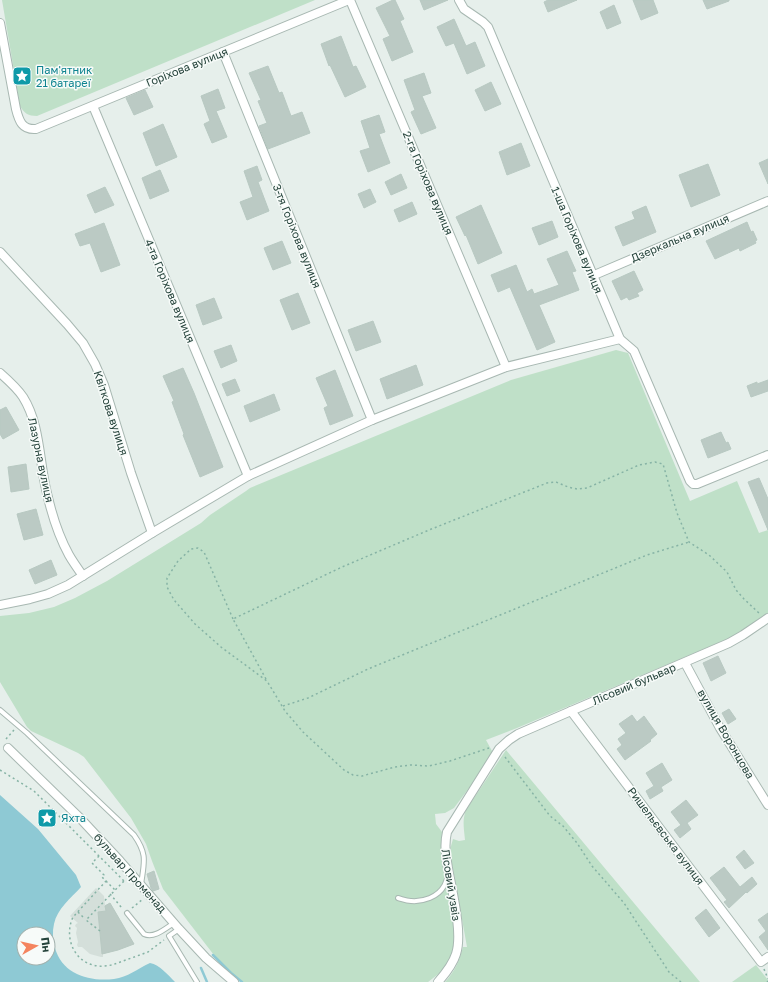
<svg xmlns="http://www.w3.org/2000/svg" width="768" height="982" font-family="'Golos Text',sans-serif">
	<rect width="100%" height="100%" fill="#e6efeb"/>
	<!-- built -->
	<path fill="#d4dfda" d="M96,888L104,896L105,905L110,903L134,944L118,950L103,954V957H101L90,954L82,947H78L77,945L78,942L76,933L77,928L75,926L76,924L78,923L70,916Z"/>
	<!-- green -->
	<g fill="#bfe0c8">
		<path d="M2,0H315L37,116C28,116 24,113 20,106Z"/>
		<path d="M616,350L628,353L690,501L737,481L759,533L768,530V613L732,637L517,728L486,740L492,751L493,756L454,808L445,813L435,814L436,824L442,832L441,850L444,873L454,927V942L453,952L448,964L441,972L428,982H242L231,973L217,959L163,889L152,861L146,844L131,818L84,757L78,753L31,731L27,727L0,682V616L29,613L54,607L75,598L107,581L201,523L210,515L246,491L250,488L511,380Z"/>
		<path d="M506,750L700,982H445C455,971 459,962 463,947H467L453,869L449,853L453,839L459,841L465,840C464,829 462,820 466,810Z"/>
		<path d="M756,965L768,980V982H732Z"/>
	</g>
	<!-- water -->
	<path fill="#8ec9d4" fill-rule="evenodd" d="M0,795L38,829L76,875L81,887C71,898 57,909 54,924C52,932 53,940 55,948C62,974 89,982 114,979C128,977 137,969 150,963C160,965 168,975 175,982H0ZM24,934H48V958H24Z"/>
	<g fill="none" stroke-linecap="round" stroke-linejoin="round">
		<!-- stream -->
		<g stroke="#8ec9d4" stroke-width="2.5">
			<path d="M213,955L231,973L242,982"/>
			<path d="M201,968L207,982"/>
		</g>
	</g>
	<!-- building -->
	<g fill="#bbcac4" stroke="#b8c9c2">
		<path d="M393,0H395L404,19L400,21L413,52L392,61L383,39L390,36L376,8Z"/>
		<path d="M420,0H448L424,10Z"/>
		<path d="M548,0H577L548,12L544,2Z"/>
		<path d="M633,0H653L658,13L641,20Z"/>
		<path d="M703,0H729V1L707,9Z"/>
		<path d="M614,5L621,23L607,29L600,12Z"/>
		<path d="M454,19L466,46L475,42L485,66L467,74L454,43L446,46L437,27Z"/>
		<path d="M341,36L353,67L356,66L366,87L345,97L330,65L329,66L321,44Z"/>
		<path d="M268,66L279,93L282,92L291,116L302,112L310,133L268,149L259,126L267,123L258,101L261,100L249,73Z"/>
		<path d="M424,73L431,93L422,96L436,128L421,134L411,112L415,110L404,80Z"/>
		<path d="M491,82L501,104L485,111L475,90Z"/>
		<path d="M218,89L225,108L216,111L227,137L212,143L204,124L210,121L201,96Z"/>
		<path d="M145,90L153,107L134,115L126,98Z"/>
		<path d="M379,115L385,132L379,134L390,163L368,172L360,151L370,148L361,121Z"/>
		<path d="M163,124L177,157L156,166L143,133Z"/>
		<path d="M521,143L530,166L507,175L499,152Z"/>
		<path d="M768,159V184L759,163Z"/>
		<path d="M708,164L720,195L691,207L679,175Z"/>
		<path d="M257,166L262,180L258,182L269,211L247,220L240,202L253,197L244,171Z"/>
		<path d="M160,170L169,191L150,199L142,178Z"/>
		<path d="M401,174L407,188L391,195L385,182Z"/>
		<path d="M105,187L114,205L95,213L87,195Z"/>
		<path d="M370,189L376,202L364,208L358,194Z"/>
		<path d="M412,202L417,214L399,222L394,210Z"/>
		<path d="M481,205L502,253L478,264L466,235L465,236L456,217Z"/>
		<path d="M646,206L656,232L623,246L615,227L635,219L632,212Z"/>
		<path d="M552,221L558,237L539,245L532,228Z"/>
		<path d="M747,222L751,232L753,231L757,240L755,241L756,243L740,251L739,248L715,259L706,241Z"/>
		<path d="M104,223L120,265L101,272L90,243L80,246L75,234Z"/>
		<path d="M282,241L291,263L273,270L264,248Z"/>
		<path d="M567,251L576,271L572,272L579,290L539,305L555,342L537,350L510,287L498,292L491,275L516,265L527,292L532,289L534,294L559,285L547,259Z"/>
		<path d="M634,271L643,290L637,293L639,296L629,300L627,297L621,300L612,281Z"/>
		<path d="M298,293L310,323L292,330L280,300Z"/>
		<path d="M214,298L222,318L203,325L196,305Z"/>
		<path d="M373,321L381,342L356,351L348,330Z"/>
		<path d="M231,345L237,361L221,368L214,351Z"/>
		<path d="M416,365L423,385L387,399L380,379Z"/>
		<path d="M183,368L194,393L223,467L200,477L183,435L184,434L172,402L174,401L163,376Z"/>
		<path d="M335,370L353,416L330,425L324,408L328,406L316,378Z"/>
		<path d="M235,379L240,391L227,396L222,384Z"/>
		<path d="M768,380V391L751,397L747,386L757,382V384Z"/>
		<path d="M274,394L280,410L250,422L244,406Z"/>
		<path d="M6,407L19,430L3,439L0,434V410Z"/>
		<path d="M721,432L726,443L728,442L731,449L708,458L701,440Z"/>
		<path d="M26,464L29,489L11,492L8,467Z"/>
		<path d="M759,478L768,499V530L748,482Z"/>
		<path d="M36,509L43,535L24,540L17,514Z"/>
		<path d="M51,560L57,575L35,584L29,570Z"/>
		<path d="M718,656L726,673L711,681L703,663Z"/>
		<path d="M729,709L736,719L728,724L722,713Z"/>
		<path d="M632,715L637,722L644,716L657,734L650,740L651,741L625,760L617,749L622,745L618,739L626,733L619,724Z"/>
		<path d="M662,763L672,780L661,787L663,791L650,799L646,791L654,786L646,773Z"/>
		<path d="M686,800L698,815L687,823L691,829L680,838L674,830L681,825L671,812Z"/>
		<path d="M744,850L754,863L745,869L736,857Z"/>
		<path d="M724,867L740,887L752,877L757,884L747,893L746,892L729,908L724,902L727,900L710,878Z"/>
		<path d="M154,871L159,889L153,891L151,888L147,874Z"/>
		<path d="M110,903L134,944L118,950L102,954L98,912L106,911L105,906Z"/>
		<path d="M706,909L720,928L709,937L695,918Z"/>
		<path d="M768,913V950L759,937L766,931L758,920Z"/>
	</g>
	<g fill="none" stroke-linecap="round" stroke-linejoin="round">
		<defs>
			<g id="lane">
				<path d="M0,710L27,733L134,835C148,855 144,862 141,885"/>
				<path d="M398,898C402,899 406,901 411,901C423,902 438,897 444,886C446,883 446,880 448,877"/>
				<path d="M127,913L144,934C154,939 166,928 174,923"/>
				<path d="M179,929L169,936L197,982"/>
			</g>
			<g id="street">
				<path d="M350,0L506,367"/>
				<path d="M459,0L464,9L483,22L488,27L620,339L634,351L690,481L693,484H697L768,455"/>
				<path d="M0,23L16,109C19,121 22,130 36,129L349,0"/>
				<path d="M223,52L372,420"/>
				<path d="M93,106L248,476"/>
				<path d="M0,252L67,324L83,343L95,364L104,385L131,473L152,533"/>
				<path d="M592,276L768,201"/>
				<path d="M0,373C8,380 17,388 23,397C40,424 39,459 46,489C51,512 58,535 69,555C73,562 78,569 83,576"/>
				<path d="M0,605L30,599L48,594L68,585L152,533L248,476L372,420L506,367L620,339"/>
				<path d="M685,663L720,728L768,805"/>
				<path d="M571,711L761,962L768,957"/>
				<path d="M8,748L79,817L120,861L179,929L206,958L234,982"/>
				<path d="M438,982C445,974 453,964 456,954C463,933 452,891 448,868C446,856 444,845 447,832L499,749L509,740L518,734L571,711L729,643L743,635L768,618"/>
			</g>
		</defs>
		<!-- lane casing -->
		<use href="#lane" stroke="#a8b8b2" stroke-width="6"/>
		<!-- street casing -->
		<use href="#street" stroke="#a8b8b2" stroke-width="10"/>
		<!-- path -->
		<g stroke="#86b3a5" stroke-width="1.5" stroke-dasharray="2 3" stroke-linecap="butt">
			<path d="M233,619L204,552L198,548L191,549L178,561L167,578V587L174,600L195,624L221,647L267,681L285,711L303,732L344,770L353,775L362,776L395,767L410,765L429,766L450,761L489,748"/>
			<path d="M266,679L233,619L342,567L429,530L547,483L556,482L568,487L577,489L587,488L639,465L655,462L663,464L677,513L689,542L709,555L727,572L736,590L744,599L760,614"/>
			<path d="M283,706L308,698L368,669L647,555L689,542"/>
			<path d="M6,739L14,730"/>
			<path d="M505,757L550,816L563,826L577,843L592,866L624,903L669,972L681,982"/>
			<path d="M0,770L34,791L124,881"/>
			<path d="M99,856L92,863L104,875L102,877L106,881L73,917C64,936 73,960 93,965C99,967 106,966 112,965L148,952L164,940"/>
			<path d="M106,881L115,890"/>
			<path d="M110,894L122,908"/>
			<path d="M132,908L143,899"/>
			<path d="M78,912L85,919"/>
			<path d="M100,931L86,920L124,881"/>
			<path d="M764,969L768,979"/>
			<path d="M767,982L768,981"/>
		</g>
		<!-- lane -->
		<use href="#lane" stroke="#fff" stroke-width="4"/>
		<!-- street -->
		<use href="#street" stroke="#fff" stroke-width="8"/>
	</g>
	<!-- icons -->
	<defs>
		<symbol id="sight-square" viewBox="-11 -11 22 22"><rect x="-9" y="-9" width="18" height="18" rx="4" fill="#0f9aa8" stroke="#f7fbf9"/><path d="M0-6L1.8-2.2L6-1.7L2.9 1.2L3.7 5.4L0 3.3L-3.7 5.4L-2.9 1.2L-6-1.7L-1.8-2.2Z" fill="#fff"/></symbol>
	</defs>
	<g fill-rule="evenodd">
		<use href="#sight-square" x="11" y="65" width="22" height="22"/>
		<use href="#sight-square" x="36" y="807" width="22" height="22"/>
	</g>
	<g text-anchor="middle" stroke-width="3" stroke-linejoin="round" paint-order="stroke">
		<!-- street labels -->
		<g font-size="11" fill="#24423a" stroke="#f7fbf9">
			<text transform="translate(187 67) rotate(-22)" y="4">Горіхова вулиця</text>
			<text transform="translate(428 183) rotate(67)" y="4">2-га Горіхова вулиця</text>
			<text transform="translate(297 236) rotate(68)" y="4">3-тя Горіхова вулиця</text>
			<text transform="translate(680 238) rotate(-23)" y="4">Дзеркальна вулиця</text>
			<text transform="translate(577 240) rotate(67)" y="4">1-ша Горіхова вулиця</text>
			<text transform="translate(170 291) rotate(67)" y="4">4-та Горіхова вулиця</text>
			<text transform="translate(111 413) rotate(72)" y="4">Квіткова вулиця</text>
			<text transform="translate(41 460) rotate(78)" y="4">Лазурна вулиця</text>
			<text transform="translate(634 684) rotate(-23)" y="4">Лісовий бульвар</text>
			<text transform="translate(726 734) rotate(60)" y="4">вулиця Воронцова</text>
			<text transform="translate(666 836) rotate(53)" y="4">Ришельєвська вулиця</text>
			<text transform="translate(130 873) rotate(48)" y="4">бульвар Променад</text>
			<text transform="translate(451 885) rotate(81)" y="4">Лісовий узвіз</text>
		</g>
		<!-- culture labels -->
		<g font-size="11" fill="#0d838f" stroke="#f7fbf9" text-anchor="start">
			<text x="36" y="74">Пам'ятник<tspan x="36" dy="13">21 батареї</tspan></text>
			<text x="61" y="822">Яхта</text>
		</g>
	</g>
	<!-- north arrow -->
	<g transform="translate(36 946) rotate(82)"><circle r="19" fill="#f7fbf9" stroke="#a3b1ad"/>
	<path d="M0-3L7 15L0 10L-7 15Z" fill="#f4845f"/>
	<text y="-6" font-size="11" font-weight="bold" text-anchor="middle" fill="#24423a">Пн</text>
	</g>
</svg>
